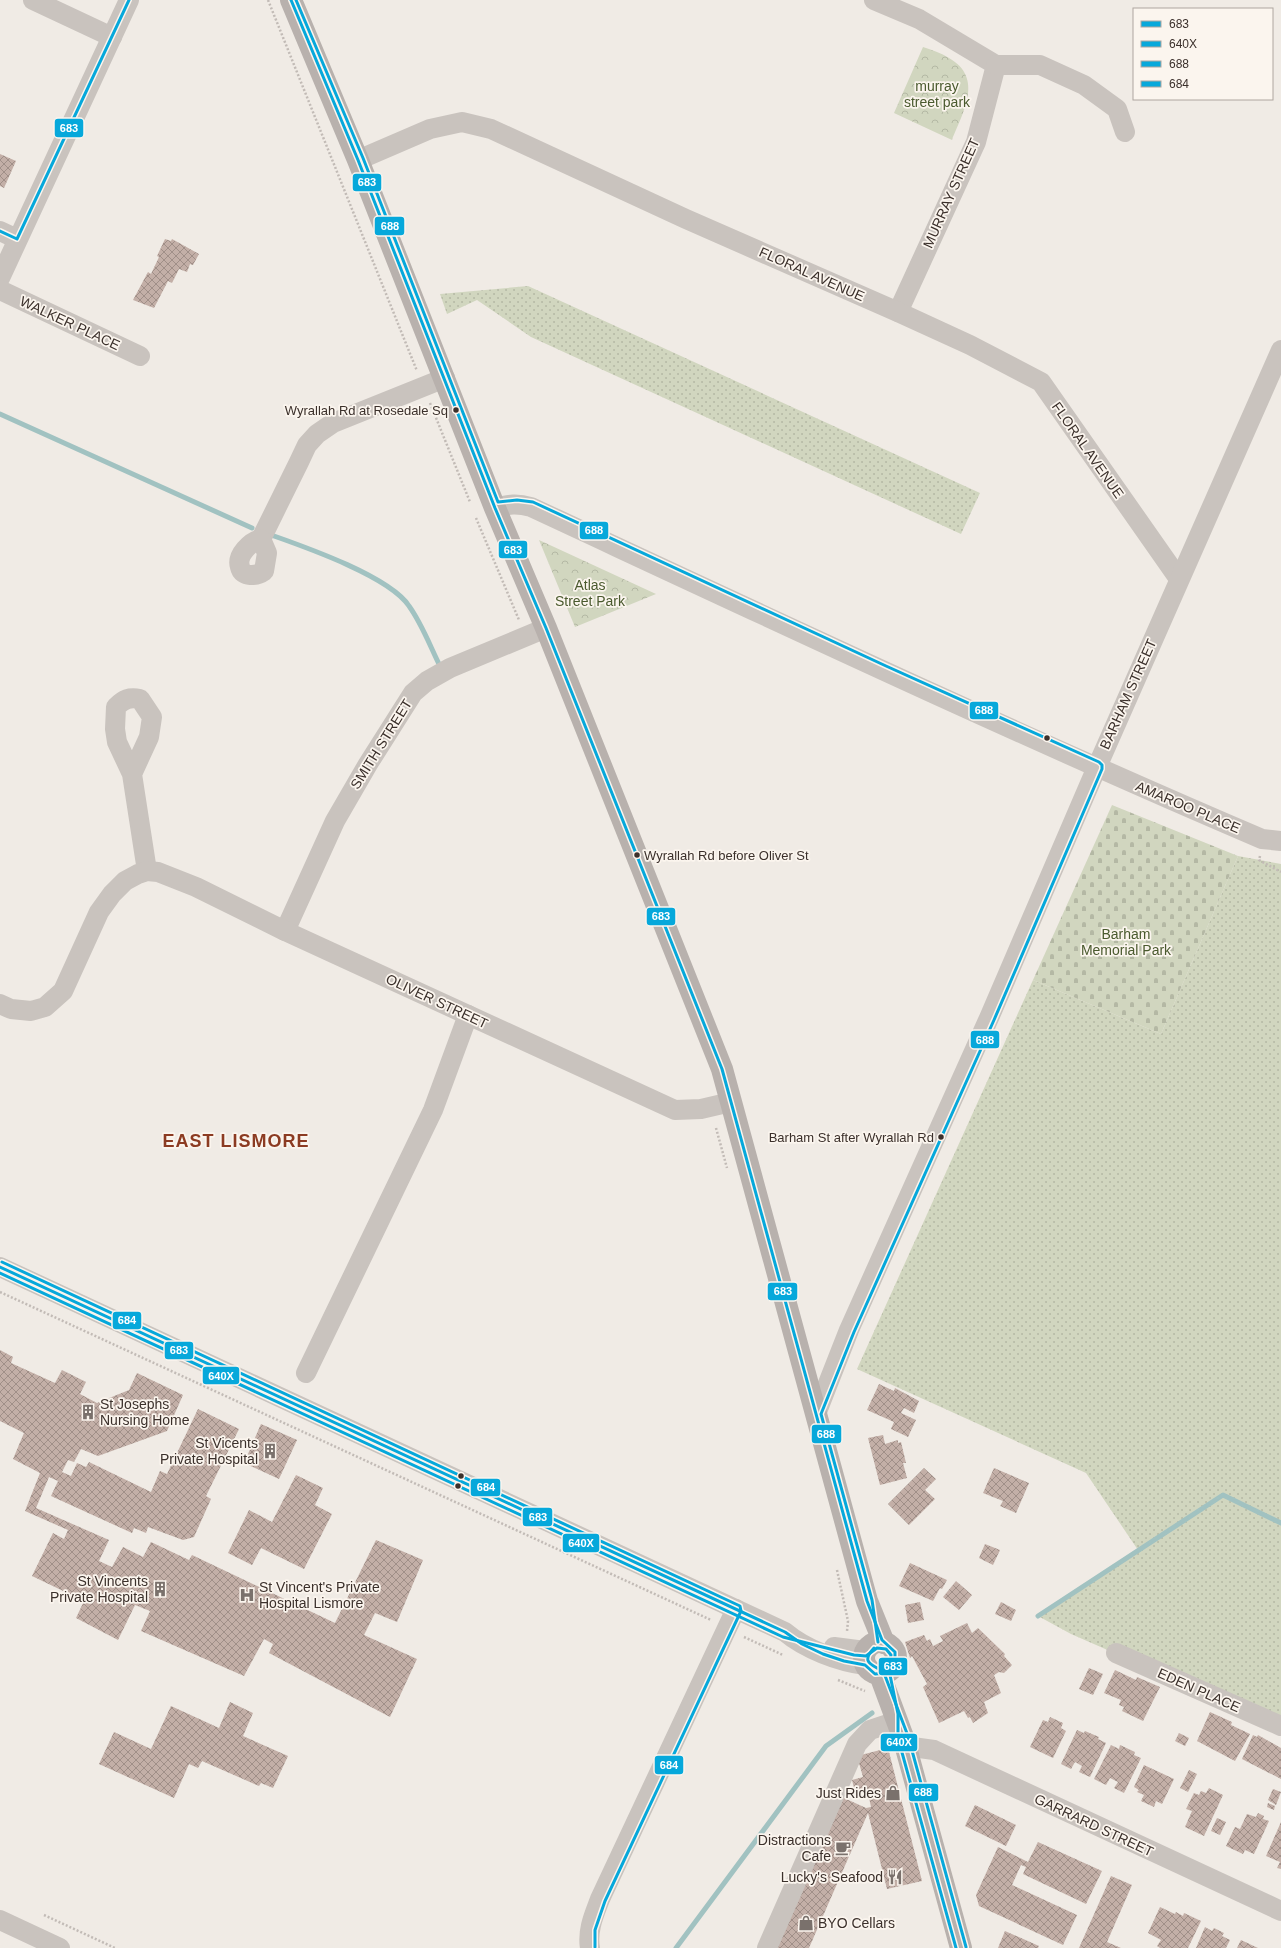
<svg xmlns="http://www.w3.org/2000/svg" width="1281" height="1948" font-family="Arial,sans-serif">
	<defs>
		<pattern id="grass-dots" width="8" height="8" patternUnits="userSpaceOnUse"><rect width="8" height="8" fill="#d1d6bf"/><path d="M2 2h.1M6 6h.1" fill="none" stroke="#b4b8a4" stroke-width="1.8" stroke-linecap="round"/></pattern>
		<pattern id="forest-crowns" width="20" height="18" patternUnits="userSpaceOnUse"><rect width="20" height="18" fill="#d1d6bf"/><path d="M2 6a3 3 0 1 1 6 0M12 15a3 3 0 1 1 6 0" fill="none" stroke="#b4b8a4"/></pattern>
		<pattern id="cemetery-stones" width="16" height="16" patternUnits="userSpaceOnUse"><rect width="16" height="16" fill="#d1d6bf"/><path d="M2 7V4a2 2 0 0 1 4 0v3zM10 15v-3a2 2 0 0 1 4 0v3z" fill="#b4b8a4"/></pattern>
		<pattern id="building-cross-hatch" width="8" height="8" patternUnits="userSpaceOnUse"><rect width="8" height="8" fill="#c3afa7"/><path d="M0 0l8 8M0 8l8-8" fill="none" stroke="#a08f88"/></pattern>
	</defs>
	<rect width="100%" height="100%" fill="#f0ebe5"/>
	<!-- grass -->
	<g fill="url(#grass-dots)">
		<path d="M528,286L980,493L961,534L531,337L477,300L447,314L440,294Z"/>
		<path d="M1238,856L1281,864V1726L1071,1634L1038,1616L1138,1550L1086,1473L857,1369L1033,980L1161,1034Z"/>
	</g>
	<!-- forest -->
	<g fill="url(#forest-crowns)">
		<path d="M923,47C932,50 941,53 949,58C984,78 963,112 952,140L894,113Z"/>
		<path d="M539,540L656,594L575,627Z"/>
	</g>
	<!-- cemetery -->
	<path fill="url(#cemetery-stones)" d="M1112,805L1238,856L1161,1034L1033,980Z"/>
	<g fill="none" stroke-linecap="round" stroke-linejoin="round">
		<!-- stream -->
		<g stroke="#a1c2c1" stroke-width="5">
			<path d="M0,414L252,528"/>
			<path d="M274,536C308,548 390,577 409,606C422,624 430,646 440,666"/>
			<path d="M1038,1616L1223,1495L1281,1523"/>
			<path d="M676,1948L826,1746L872,1713"/>
		</g>
	</g>
	<!-- building -->
	<g fill="url(#building-cross-hatch)">
		<path d="M0,154L16,161L4,188L0,186Z"/>
		<path d="M165,239L171,241L172,239L199,254L193,265L190,264L187,272L179,269L172,283L168,281L154,308L133,300L148,272L151,274L159,257L157,256Z"/>
		<path d="M0,1350L13,1357L11,1363L55,1383L62,1370L86,1382L80,1394L97,1403L129,1390L137,1373L183,1395L167,1431L98,1456L81,1449L74,1462L68,1460L62,1472L71,1476L77,1463L86,1467L89,1462L151,1492L160,1471L167,1474L198,1409L239,1429L206,1496L211,1499L194,1537L183,1540L148,1527L146,1533L134,1528L132,1533L51,1496L58,1481L49,1477L36,1508L109,1540L99,1561L112,1567L123,1547L143,1557L151,1542L189,1560L192,1555L335,1623L376,1540L423,1560L397,1622L375,1613L364,1635L417,1659L390,1717L269,1653L273,1644L264,1639L244,1676L141,1631L150,1611L135,1605L118,1640L76,1618L84,1601L32,1576L53,1533L64,1539L68,1530L25,1511L40,1473L13,1459L24,1433L0,1421Z"/>
		<path d="M879,1384L894,1391L895,1388L919,1401L914,1413L904,1408L901,1413L916,1420L908,1437L891,1429L894,1422L867,1410Z"/>
		<path d="M261,1424L297,1440L279,1479L244,1463Z"/>
		<path d="M883,1435L885,1444L898,1440V1443L901,1442L906,1463H903L907,1478L880,1485L868,1438Z"/>
		<path d="M924,1468L936,1479L925,1490L935,1499L909,1525L888,1504Z"/>
		<path d="M994,1468L1029,1483L1016,1513L1000,1506L1003,1501L983,1493Z"/>
		<path d="M296,1475L323,1488L315,1505L332,1514L304,1569L261,1548L252,1565L228,1553L249,1510L272,1522Z"/>
		<path d="M985,1544L1000,1550L993,1565L979,1558Z"/>
		<path d="M910,1563L947,1580L942,1589L940,1588L933,1601L899,1586Z"/>
		<path d="M956,1581L972,1595L959,1610L943,1597Z"/>
		<path d="M920,1602L924,1620L908,1623L905,1605Z"/>
		<path d="M1001,1602L1016,1610L1011,1621L995,1614Z"/>
		<path d="M967,1623L972,1633L978,1628L1005,1654L1004,1656L1012,1665L1004,1673L999,1672L994,1675L1001,1693L984,1702L988,1713L973,1723L970,1717L968,1718L964,1711L939,1723L923,1687L927,1684L912,1656L910,1658L905,1642L924,1635L927,1641L930,1639L933,1646L943,1641L940,1636Z"/>
		<path d="M1089,1668L1103,1674L1093,1695L1079,1689Z"/>
		<path d="M1115,1670L1136,1680L1137,1677L1160,1687L1143,1721L1122,1711L1124,1707L1119,1705L1121,1700L1104,1693Z"/>
		<path d="M230,1702L253,1713L243,1736L288,1756L273,1788L261,1783L259,1786L202,1761L198,1768L189,1764L174,1798L99,1764L114,1732L151,1749L171,1706L219,1728Z"/>
		<path d="M1210,1712L1232,1722L1231,1725L1250,1734L1235,1761L1197,1741Z"/>
		<path d="M1050,1717L1063,1723L1061,1728L1066,1731L1053,1758L1030,1747L1043,1720L1048,1722Z"/>
		<path d="M1077,1730L1084,1733L1085,1731L1099,1737L1098,1739L1106,1743L1090,1777L1079,1772L1082,1766L1075,1762L1071,1769L1061,1764Z"/>
		<path d="M1179,1733L1189,1738L1185,1746L1175,1741Z"/>
		<path d="M1253,1735L1257,1737L1258,1735L1281,1748V1779L1242,1759Z"/>
		<path d="M1111,1745L1119,1749L1120,1745L1135,1752L1134,1755L1141,1758L1124,1793L1114,1788L1118,1782L1110,1778L1106,1785L1094,1779Z"/>
		<path d="M888,1748L922,1881L887,1889L868,1813L809,1948H776L842,1797L866,1808L871,1807L868,1793L854,1788L852,1780L863,1777L857,1756Z"/>
		<path d="M1144,1765L1174,1779L1162,1804L1156,1801L1154,1807L1141,1801L1144,1795L1137,1792L1139,1790L1134,1787Z"/>
		<path d="M1189,1770L1197,1774L1188,1792L1180,1788Z"/>
		<path d="M1209,1788L1223,1795L1204,1836L1185,1827L1192,1811L1186,1809L1194,1793L1199,1795L1201,1791L1206,1793Z"/>
		<path d="M1273,1789L1281,1792L1276,1805L1268,1800Z"/>
		<path d="M1268,1803L1275,1806L1274,1810L1267,1807Z"/>
		<path d="M975,1805L1016,1825L1006,1846L965,1826Z"/>
		<path d="M1258,1813L1264,1816L1263,1819L1269,1821L1254,1854L1245,1850L1243,1854L1226,1846L1235,1827L1240,1829L1247,1814L1256,1817Z"/>
		<path d="M1217,1818L1226,1822L1220,1835L1211,1831Z"/>
		<path d="M1281,1822V1869L1277,1868L1280,1862L1266,1856Z"/>
		<path d="M1038,1842L1102,1871L1086,1904L1023,1874L1026,1867L1021,1865L1012,1885L1077,1915L1063,1945L979,1906L976,1895L998,1847L1028,1862Z"/>
		<path d="M1111,1876L1132,1885L1107,1942L1121,1948H1079Z"/>
		<path d="M1160,1907L1175,1914L1176,1912L1183,1916L1184,1913L1201,1921L1188,1948H1160L1157,1946L1161,1940L1148,1933Z"/>
		<path d="M1205,1927L1212,1931L1214,1928L1224,1933L1222,1936L1230,1940L1226,1948H1196Z"/>
		<path d="M1005,1931L1039,1946L1038,1948H998Z"/>
		<path d="M1241,1940L1258,1948H1237Z"/>
	</g>
	<g fill="none" stroke-linecap="round" stroke-linejoin="round">
		<!-- path -->
		<g stroke="#c2bbb6" stroke-width="2.5" stroke-dasharray="2 2" stroke-linecap="butt">
			<path d="M268,0L417,371"/>
			<path d="M430,403L470,502"/>
			<path d="M476,518L519,620"/>
			<path d="M1260,856L1259,860L1281,872"/>
			<path d="M716,1128L727,1168"/>
			<path d="M0,1292L711,1620"/>
			<path d="M837,1570L848,1621L847,1631"/>
			<path d="M744,1637L783,1655"/>
			<path d="M838,1680L865,1691"/>
			<path d="M44,1915L115,1948"/>
		</g>
		<!-- minor -->
		<g stroke="#c9c3be" stroke-width="20">
			<path d="M33,0L112,37"/>
			<path d="M874,0L919,19L996,65L976,142L898,312"/>
			<path d="M996,65H1040L1084,85L1117,109L1125,132"/>
			<path d="M358,160L430,129L462,122L491,129L686,219L898,312L970,345L1041,382L1179,579"/>
			<path d="M0,231L17,239"/>
			<path d="M0,278L129,0"/>
			<path d="M0,290L140,356"/>
			<path d="M495,508C509,504 517,503 531,507C774,620 1016,734 1262,839L1281,841"/>
			<path d="M261,539L299,462L307,445L317,434L333,423L445,378"/>
			<path d="M261,539L267,553L264,571C257,576 242,578 240,567C236,555 251,541 261,539Z"/>
			<path d="M132,774L149,737L152,717L140,699C129,697 124,699 116,707L115,729L117,742L132,774L147,871"/>
			<path d="M285,931L335,821L368,764L413,693L427,681L450,668L546,628"/>
			<path d="M0,1004L11,1009L31,1011L45,1007L63,991L99,912L112,894L125,881L138,874L147,871L158,872L196,887L285,931L675,1110L701,1109L731,1102"/>
			<path d="M0,1267L785,1632C805,1649 839,1662 865,1665"/>
			<path d="M306,1373L433,1110L468,1015"/>
			<path d="M816,1414L849,1330L989,1018L1097,767L1281,350"/>
			<path d="M834,1647L865,1651"/>
			<path d="M1116,1653L1281,1726"/>
			<path d="M905,1746L934,1750L1281,1911"/>
			<path d="M0,1920L60,1948"/>
			<path d="M590,1948C587,1930 594,1915 600,1899L736,1609"/>
			<path d="M767,1948L857,1744L870,1730L897,1721"/>
		</g>
		<!-- major -->
		<g stroke="#b8b1ad" stroke-width="22">
			<path d="M291,0L358,160L495,508L546,628L722,1069L867,1601L884,1643"/>
			<circle cx="880" cy="1658" r="16"/>
			<path d="M880,1675L903,1737L961,1948"/>
		</g>
		<defs>
			<g id="bus-1">
				<path d="M0,231L17,239L129,0"/>
				<path d="M0,1267L785,1632L802,1644L823,1654L844,1661L865,1665L875,1674L888,1673L895,1663V1652L882,1640L867,1601L722,1069L546,628L495,508L358,160L291,0"/>
			</g>
			<path id="bus-2" d="M0,1273L783,1637L854,1655L866,1656L877,1648L886,1649L891,1655L889,1670L898,1714V1738L956,1948"/>
			<g id="bus-3">
				<path d="M296,0L363,158L498,502L517,500L533,502L886,666L1099,762L1102,765V769L994,1020L854,1332L821,1414L872,1600L878,1642"/>
				<path d="M874,1648C858,1665 877,1665 884,1673L908,1736L966,1947"/>
			</g>
			<path id="bus-4" d="M2,1262L740,1606L741,1611L605,1901L595,1930V1947"/>
		</defs>
		<!-- bus-1 casing -->
		<use href="#bus-1" stroke="#fbf5ee" stroke-width="6"/>
		<!-- bus-2 casing -->
		<use href="#bus-2" stroke="#fbf5ee" stroke-width="6"/>
		<!-- bus-3 casing -->
		<use href="#bus-3" stroke="#fbf5ee" stroke-width="6"/>
		<!-- bus-4 casing -->
		<use href="#bus-4" stroke="#fbf5ee" stroke-width="6"/>
		<!-- bus-1 -->
		<use href="#bus-1" stroke="#06a8db" stroke-width="3"/>
		<!-- bus-2 -->
		<use href="#bus-2" stroke="#06a8db" stroke-width="3"/>
		<!-- bus-3 -->
		<use href="#bus-3" stroke="#06a8db" stroke-width="3"/>
		<!-- bus-4 -->
		<use href="#bus-4" stroke="#06a8db" stroke-width="3"/>
	</g>
	<!-- icons -->
	<defs>
		<symbol id="building-bare" viewBox="-9 -9 18 18"><path d="M-4-6H4V6H1V3H-1V6H-4ZM-2.5-4.3h1.7v1.8h-1.7ZM.8-4.3h1.7v1.8H.8ZM-2.5-1h1.7V.8h-1.7ZM.8-1h1.7V.8H.8Z" fill="#7a716c" stroke="#fbf5ee" stroke-width="2.5" paint-order="stroke"/></symbol>
		<symbol id="hospital-bare" viewBox="-9 -9 18 18"><path d="M-5-5h3v3.5h4V-5h3V5h-3V1.5h-4V5h-3Z" fill="#7a716c" stroke="#fbf5ee" stroke-width="2.5" paint-order="stroke"/></symbol>
		<symbol id="shop-bare" viewBox="-9 -9 18 18"><path d="M-5-2.5h2.3a2.7 3.5 0 0 1 5.4 0H5L5.5 6h-11ZM-1.5-2.5h3a1.5 2.3 0 0 0-3 0Z" fill="#7a716c" stroke="#fbf5ee" stroke-width="2.5" paint-order="stroke"/></symbol>
		<symbol id="cafe-bare" viewBox="-9 -9 18 18"><path d="M-5.5-4.5H6V0H3Q3 3.5 0 3.5H-2.5Q-5.5 3.5-5.5 0ZM3-3.2v2h1.7v-2ZM-6 4.5H4V6H-6Z" fill="#7a716c" stroke="#fbf5ee" stroke-width="2.5" paint-order="stroke"/></symbol>
		<symbol id="restaurant-bare" viewBox="-9 -9 18 18"><path d="M-5-6h1v4h1v-4h1v4h1v-4h1v5L-1.5 .5V6h-2V.5L-5-1ZM5-6V6H3V1.5H1.5Q1.5-4 5-6Z" fill="#7a716c" stroke="#fbf5ee" stroke-width="2.5" paint-order="stroke"/></symbol>
	</defs>
	<g fill-rule="evenodd">
		<use href="#building-bare" x="77" y="1401" width="22" height="22"/>
		<use href="#building-bare" x="259" y="1440" width="22" height="22"/>
		<use href="#building-bare" x="149" y="1578" width="22" height="22"/>
		<use href="#hospital-bare" x="236" y="1584" width="22" height="22"/>
		<use href="#shop-bare" x="882" y="1782" width="22" height="22"/>
		<use href="#cafe-bare" x="832" y="1837" width="22" height="22"/>
		<use href="#restaurant-bare" x="884" y="1866" width="22" height="22"/>
		<use href="#shop-bare" x="795" y="1912" width="22" height="22"/>
	</g>
	<!-- markers -->
	<g fill="#3b302b" stroke="#fbf5ee" stroke-width="1.5">
		<circle cx="456" cy="410" r="3.5"/>
		<circle cx="1047" cy="738" r="3.5"/>
		<circle cx="637" cy="855" r="3.5"/>
		<circle cx="941" cy="1137" r="3.5"/>
		<circle cx="461" cy="1476" r="3.5"/>
		<circle cx="458" cy="1486" r="3.5"/>
	</g>
	<g text-anchor="middle" stroke-width="3.5" stroke-linejoin="round" paint-order="stroke">
		<!-- bus labels -->
		<g font-size="13" fill="#3b302b" stroke="#fbf5ee" text-anchor="end">
			<text x="448" y="415">Wyrallah Rd at Rosedale Sq</text>
			<text x="644" y="860" text-anchor="start">Wyrallah Rd before Oliver St</text>
			<text x="934" y="1142">Barham St after Wyrallah Rd</text>
		</g>
		<!-- park labels -->
		<g font-size="14" fill="#4a5a2e" stroke="#fbf5ee">
			<text x="937" y="91">murray<tspan x="937" dy="16">street park</tspan></text>
			<text x="590" y="590">Atlas<tspan x="590" dy="16">Street Park</tspan></text>
			<text x="1126" y="939">Barham<tspan x="1126" dy="16">Memorial Park</tspan></text>
		</g>
		<!-- street labels -->
		<g font-size="14" fill="#3b302b" stroke="#fbf5ee">
			<text transform="translate(951 193) rotate(-66)" y="5">MURRAY STREET</text>
			<text transform="translate(812 274) rotate(24)" y="5">FLORAL AVENUE</text>
			<text transform="translate(70 323) rotate(25)" y="5">WALKER PLACE</text>
			<text transform="translate(1088 450) rotate(55)" y="5">FLORAL AVENUE</text>
			<text transform="translate(1128 694) rotate(-66)" y="5">BARHAM STREET</text>
			<text transform="translate(381 744) rotate(-58)" y="5">SMITH STREET</text>
			<text transform="translate(1188 807) rotate(23)" y="5">AMAROO PLACE</text>
			<text transform="translate(437 1001) rotate(25)" y="5">OLIVER STREET</text>
			<text transform="translate(1199 1690) rotate(24)" y="5">EDEN PLACE</text>
			<text transform="translate(1094 1825) rotate(25)" y="5">GARRARD STREET</text>
		</g>
		<!-- poi labels -->
		<g font-size="14" fill="#3b302b" stroke="#fbf5ee" text-anchor="end">
			<text x="100" y="1409" text-anchor="start">St Josephs<tspan x="100" dy="16">Nursing Home</tspan></text>
			<text x="258" y="1448">St Vicents<tspan x="258" dy="16">Private Hospital</tspan></text>
			<text x="148" y="1586">St Vincents<tspan x="148" dy="16">Private Hospital</tspan></text>
			<text x="259" y="1592" text-anchor="start">St Vincent's Private<tspan x="259" dy="16">Hospital Lismore</tspan></text>
			<text x="881" y="1798">Just Rides</text>
			<text x="831" y="1845">Distractions<tspan x="831" dy="16">Cafe</tspan></text>
			<text x="883" y="1882">Lucky's Seafood</text>
			<text x="818" y="1928" text-anchor="start">BYO Cellars</text>
		</g>
		<!-- district labels -->
		<g font-size="18" font-weight="bold" letter-spacing="1" fill="#8c3b22" stroke="#fbf5ee">
			<text x="236" y="1147">EAST LISMORE</text>
		</g>
	</g>
	<g stroke="#fbf5ee" stroke-width="1.5">
		<rect x="54" y="118" width="30" height="20" rx="4" fill="#06a8db"/>
		<rect x="352" y="173" width="30" height="19" rx="4" fill="#06a8db"/>
		<rect x="374" y="216" width="31" height="20" rx="4" fill="#06a8db"/>
		<rect x="579" y="521" width="30" height="19" rx="4" fill="#06a8db"/>
		<rect x="498" y="540" width="30" height="19" rx="4" fill="#06a8db"/>
		<rect x="969" y="701" width="30" height="19" rx="4" fill="#06a8db"/>
		<rect x="646" y="907" width="30" height="19" rx="4" fill="#06a8db"/>
		<rect x="970" y="1030" width="30" height="19" rx="4" fill="#06a8db"/>
		<rect x="767" y="1282" width="31" height="19" rx="4" fill="#06a8db"/>
		<rect x="112" y="1311" width="30" height="19" rx="4" fill="#06a8db"/>
		<rect x="164" y="1341" width="30" height="19" rx="4" fill="#06a8db"/>
		<rect x="202" y="1366" width="38" height="19" rx="4" fill="#06a8db"/>
		<rect x="811" y="1424" width="31" height="20" rx="4" fill="#06a8db"/>
		<rect x="470" y="1478" width="31" height="19" rx="4" fill="#06a8db"/>
		<rect x="522" y="1507" width="31" height="20" rx="4" fill="#06a8db"/>
		<rect x="562" y="1533" width="38" height="20" rx="4" fill="#06a8db"/>
		<rect x="878" y="1657" width="30" height="19" rx="4" fill="#06a8db"/>
		<rect x="880" y="1733" width="38" height="19" rx="4" fill="#06a8db"/>
		<rect x="654" y="1755" width="30" height="20" rx="4" fill="#06a8db"/>
		<rect x="908" y="1783" width="31" height="19" rx="4" fill="#06a8db"/>
	</g>
	<g font-size="11" text-anchor="middle" font-weight="bold" fill="#fff">
		<text x="69" y="132">683</text>
		<text x="367" y="186">683</text>
		<text x="390" y="230">688</text>
		<text x="594" y="534">688</text>
		<text x="513" y="554">683</text>
		<text x="984" y="714">688</text>
		<text x="661" y="920">683</text>
		<text x="985" y="1044">688</text>
		<text x="783" y="1295">683</text>
		<text x="127" y="1324">684</text>
		<text x="179" y="1354">683</text>
		<text x="221" y="1380">640X</text>
		<text x="826" y="1438">688</text>
		<text x="486" y="1491">684</text>
		<text x="538" y="1521">683</text>
		<text x="581" y="1547">640X</text>
		<text x="893" y="1670">683</text>
		<text x="899" y="1746">640X</text>
		<text x="669" y="1769">684</text>
		<text x="923" y="1796">688</text>
	</g>
	<!-- legend -->
	<rect x="1133" y="8" width="140" height="92" fill="#fbf5ee" stroke="#aea6a0"/>
	<rect x="1141" y="21" width="20" height="6" fill="#06a8db" stroke="#aea6a0"/>
	<text x="1169" y="28" font-size="12" fill="#3b302b">683</text>
	<rect x="1141" y="41" width="20" height="6" fill="#06a8db" stroke="#aea6a0"/>
	<text x="1169" y="48" font-size="12" fill="#3b302b">640X</text>
	<rect x="1141" y="61" width="20" height="6" fill="#06a8db" stroke="#aea6a0"/>
	<text x="1169" y="68" font-size="12" fill="#3b302b">688</text>
	<rect x="1141" y="81" width="20" height="6" fill="#06a8db" stroke="#aea6a0"/>
	<text x="1169" y="88" font-size="12" fill="#3b302b">684</text>
</svg>
